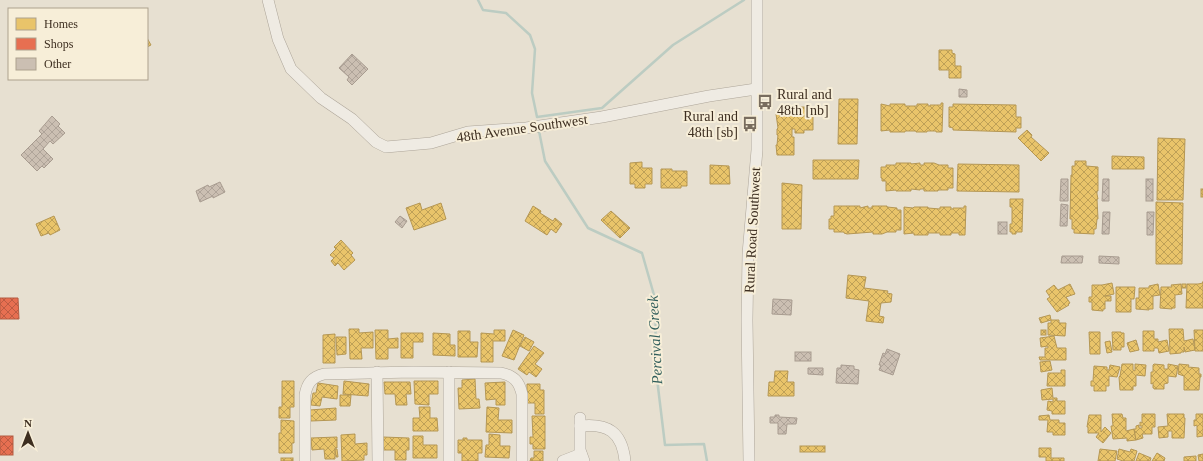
<svg xmlns="http://www.w3.org/2000/svg" width="1203" height="461" font-family="Georgia,serif">
	<defs>
		<pattern id="homes-cross-hatch" width="8" height="8" patternUnits="userSpaceOnUse"><rect width="8" height="8" fill="#e9c46a"/><path d="M0 0l8 8M0 8l8-8" fill="none" stroke="#bea057"/></pattern>
		<pattern id="shops-cross-hatch" width="8" height="8" patternUnits="userSpaceOnUse"><rect width="8" height="8" fill="#e76f51"/><path d="M0 0l8 8M0 8l8-8" fill="none" stroke="#bc5c43"/></pattern>
		<pattern id="building-cross-hatch" width="8" height="8" patternUnits="userSpaceOnUse"><rect width="8" height="8" fill="#cbbfb2"/><path d="M0 0l8 8M0 8l8-8" fill="none" stroke="#afa499"/></pattern>
	</defs>
	<rect width="100%" height="100%" fill="#e7e0d1"/>
	<!-- homes -->
	<g fill="url(#homes-cross-hatch)" stroke="#b59754">
		<path d="M147,38L151,45L147,47Z"/>
		<path d="M939,50H952V53L955,54V66H961V78H949V70H939Z"/>
		<path d="M839,99H858L857,144H838Z"/>
		<path d="M941,103H943L942,132H936V131H927V132H916V131H905V132H890V130L881,131V104L890,106V104H905V106H917V104H928V106H930V105H941Z"/>
		<path d="M953,104L1016,105V117H1021V128H1016V132L953,130V128L949,127V107H953Z"/>
		<path d="M795,107H805V112H813V130H804V133H795V129H792V137H794V155H777L776,145H777L778,135H777V129L778,128L776,114L780,111H795Z"/>
		<path d="M1027,130L1032,135L1031,137L1049,153L1041,161L1018,138Z"/>
		<path d="M1158,138L1185,139L1183,200H1157Z"/>
		<path d="M1112,156L1144,157V169H1112Z"/>
		<path d="M813,160H859L858,179H813Z"/>
		<path d="M1075,161H1086V166L1098,167V191H1097V194L1098,199H1097L1098,219H1097L1096,229H1094V234L1074,233V229H1072V219H1070L1071,175H1072V166H1075Z"/>
		<path d="M642,162V168H652V184H645V188H635V184H630V163Z"/>
		<path d="M896,163H911V164L920,163V165H924V163H934L939,165H948V168H953V188H948V190H938V191H924V189H920V190L911,189V191H896V190L886,191V181H882V178H881V167H886V165H896Z"/>
		<path d="M958,164L1019,165V192L957,191Z"/>
		<path d="M710,165L729,166L730,184H710Z"/>
		<path d="M661,169H672V171H687V186H681V188H661Z"/>
		<path d="M782,183L802,185L801,229H782Z"/>
		<rect x="1201" y="189" width="2" height="8"/>
		<path d="M1010,199H1023L1022,232H1016V234H1012V232H1010V224H1012V207H1010Z"/>
		<path d="M1156,202L1183,203L1182,264H1156Z"/>
		<path d="M420,203L422,210L441,203L446,219L414,230L406,208Z"/>
		<path d="M533,206L541,211L540,213L553,221L555,218L562,224L556,233L551,229L547,235L525,221Z"/>
		<path d="M834,206H860V208L868,206V208H872V206H887V207L897,208V210H901V230H896V232H887L882,234H873V232L847,234L844,233V232H834V229H829V219H831V216H834Z"/>
		<path d="M964,206H966L965,235H959V233H951V235H940V233H928V235H914V233L904,234V207L913,208L914,207H928V208L940,209V207H951V209H953V208H964Z"/>
		<path d="M611,211L630,228L620,238L601,220Z"/>
		<path d="M54,216L60,230L50,235L49,233L41,236L36,224Z"/>
		<path d="M341,240L353,253L351,255L355,260L344,270L338,263L335,266L331,261L334,258L330,255L336,249L334,247Z"/>
		<path d="M848,275L866,277L864,288L888,291L887,293L892,294L891,302L881,303L879,316L884,317L883,323L866,321L869,301L846,298Z"/>
		<path d="M1202,282H1203V308H1186L1187,284H1198L1203,283Z"/>
		<path d="M1112,283L1114,294L1105,296H1111V301H1105V309H1103V311L1092,310V302H1089V297H1092V285H1102Z"/>
		<path d="M1070,284L1075,294L1066,297L1070,303L1068,304L1069,305L1057,312L1047,299L1050,297L1046,291L1054,285L1058,290Z"/>
		<path d="M1158,284L1160,295L1153,296V309H1149V310L1136,309V298H1139V288H1149V286Z"/>
		<path d="M1181,284L1182,294L1175,295V308H1172V309L1160,308L1161,287H1172L1171,285Z"/>
		<rect x="1182" y="284" width="4" height="4"/>
		<path d="M1116,287H1135L1134,299H1131V312H1116Z"/>
		<path d="M1050,315L1051,320H1059V323H1066L1065,336L1048,335V323H1051V320L1041,323L1039,318Z"/>
		<path d="M349,329H359V333L373,332V348H361L362,359H350Z"/>
		<path d="M1169,329H1183L1184,341L1193,339L1195,350L1185,352L1184,347V352H1181V353L1170,354Z"/>
		<path d="M375,330H388V339L398,338V348H388V359H376Z"/>
		<path d="M494,330H505V341H493V362H481V333L494,334Z"/>
		<path d="M513,330L524,335L514,360L502,356Z"/>
		<rect x="1041" y="330" width="5" height="5"/>
		<path d="M1194,330H1203V351H1195Z"/>
		<path d="M458,331H470V342H478L477,357H458Z"/>
		<path d="M1143,331H1154V339H1158V342L1167,340L1169,351L1159,353L1158,348H1154V351H1143Z"/>
		<path d="M1089,332H1100V354H1090Z"/>
		<path d="M1112,332H1121V333H1124V347H1121V350H1113Z"/>
		<path d="M401,333H423V342H413V358H401Z"/>
		<path d="M433,333L450,334V345H455V356L433,355Z"/>
		<path d="M335,334V363H323V335Z"/>
		<path d="M1054,336L1057,348H1066V360H1040L1039,357H1045V348H1048V346L1041,347L1040,338Z"/>
		<path d="M336,337H346V354L337,355Z"/>
		<path d="M525,337L534,342L529,351L520,346Z"/>
		<path d="M1136,340L1139,350L1130,352L1127,343Z"/>
		<path d="M1110,341L1112,352L1107,353L1105,342Z"/>
		<path d="M534,346L544,353L535,364L542,369L536,377L529,372L527,375L518,369Z"/>
		<path d="M1050,361L1052,370L1041,372L1040,362Z"/>
		<path d="M1122,364H1133V370L1135,371V364L1146,365L1145,376L1136,375V386H1133V390H1120L1119,377L1120,376Z"/>
		<path d="M1154,364L1164,365V369H1168V364L1178,366L1176,377L1168,376V383L1164,384V389H1154V388H1153V383L1151,384V372H1153V365Z"/>
		<path d="M1179,364L1189,365L1188,367L1199,368V374H1201V377H1200L1199,390H1184V376L1178,374Z"/>
		<path d="M1110,365L1120,367L1117,377L1109,376V386H1106V391H1094V386H1091V381H1093L1094,366L1107,367V370H1109Z"/>
		<path d="M1061,370H1065V386H1047L1048,373H1061Z"/>
		<path d="M775,371H788L787,382H794V396H768L769,382H774Z"/>
		<path d="M475,379L476,399H479L480,408L459,409L458,388H462V380Z"/>
		<path d="M282,381H294V407H290V418H279V407H282Z"/>
		<path d="M344,381L369,384L368,396L343,394Z"/>
		<path d="M414,381H438V394H429V405L415,404Z"/>
		<path d="M384,382H410L411,394H406L407,405H396L395,394H385Z"/>
		<path d="M505,382V405H496V399L486,400L485,383Z"/>
		<path d="M318,383L338,386L337,399L322,397L320,406L311,405L313,393H316Z"/>
		<path d="M527,384H540V390H544V414H535V403H527Z"/>
		<path d="M1052,388L1053,398H1057V401H1065V414H1052V411L1047,410L1048,401L1053,402V399L1042,400L1041,390Z"/>
		<path d="M340,395H351L350,406H340Z"/>
		<path d="M419,407H430V418H437L438,431H413V418H420Z"/>
		<path d="M487,407L499,408L498,420H512V433L486,432Z"/>
		<path d="M336,408V420L311,421L310,410Z"/>
		<path d="M1112,414H1122L1123,418H1126V431L1134,429L1136,440L1127,441V438L1113,439L1111,426H1113Z"/>
		<path d="M1142,414H1155V427H1152V434H1142L1143,438L1136,440L1134,429H1136V426L1139,425V428H1142V426H1140V422L1142,423Z"/>
		<path d="M1167,414H1184V418H1185L1184,438H1172V431H1168V437L1159,438L1158,427L1168,426Z"/>
		<path d="M1196,414H1203V436L1197,437V425L1194,426V420H1196Z"/>
		<path d="M1049,415L1050,420H1059V423H1065V435H1053V432H1047L1048,420H1039V416Z"/>
		<path d="M1089,415H1101V432L1105,427L1111,433L1103,443L1096,437L1099,433H1088V427H1087Z"/>
		<path d="M532,416H545V449H533V444H530V437H533Z"/>
		<path d="M281,420L294,421V443H292V453H279V433H281Z"/>
		<path d="M355,434V444L367,443V455H364V460L342,461L341,435Z"/>
		<path d="M489,434L500,435V446H510L509,458L485,457L486,445H489Z"/>
		<path d="M413,436H423V445H437V458H413Z"/>
		<path d="M337,437V448H335V459H325L324,449L312,450L311,438Z"/>
		<path d="M383,437L409,438V450H406V460H395V450H383Z"/>
		<path d="M463,438H467V440H482V453H478V461H462V453H458V440H463Z"/>
		<rect x="800" y="446" width="25" height="6"/>
		<path d="M1039,448H1051V458H1064V461H1046V457H1039Z"/>
		<path d="M335,449H337L338,457H336Z"/>
		<path d="M1100,449L1117,451L1115,461H1098Z"/>
		<path d="M1119,449L1130,452L1131,449L1137,451L1134,461H1123L1117,459Z"/>
		<path d="M534,451H543V461H530L531,458H534Z"/>
		<path d="M1139,453L1151,458L1150,461H1136Z"/>
		<path d="M1157,453L1165,458L1164,461H1152Z"/>
		<path d="M1203,454V461H1199L1198,455Z"/>
		<path d="M1196,456V461H1184V457Z"/>
		<rect x="281" y="458" width="12" height="3"/>
	</g>
	<!-- shops -->
	<g fill="url(#shops-cross-hatch)" stroke="#b45c42">
		<path d="M0,298H18L19,319H0Z"/>
		<rect x="0" y="436" width="13" height="19"/>
	</g>
	<g fill="none" stroke-linecap="round" stroke-linejoin="round">
		<!-- stream -->
		<g stroke="#bcccc2" stroke-width="2.5">
			<path d="M478,0L483,10L506,13L530,35L535,49L532,93L537,117L602,108L673,45L744,0"/>
			<path d="M539,131L545,161L588,228L642,253L656,302L655,362L665,445L704,444L707,461"/>
		</g>
	</g>
	<!-- building -->
	<g fill="url(#building-cross-hatch)" stroke="#a89c90">
		<path d="M352,54L368,69L352,85L347,80L349,77L339,68Z"/>
		<path d="M959,89L967,90V97H959Z"/>
		<path d="M52,116L60,124L58,126L65,133L53,144L50,141L43,149L53,159L44,168L42,166L37,171L21,155L42,134L39,131Z"/>
		<path d="M1061,179H1068V201H1060Z"/>
		<path d="M1103,179H1109V201H1102Z"/>
		<rect x="1146" y="179" width="7" height="22"/>
		<path d="M220,182L225,192L213,198V196L200,202L196,191L208,185L209,187Z"/>
		<path d="M1061,204L1068,205L1067,226H1060Z"/>
		<path d="M1103,212H1110L1109,234H1102Z"/>
		<path d="M1147,212H1154L1153,235H1147Z"/>
		<path d="M400,216L407,221L402,228L395,222Z"/>
		<rect x="998" y="222" width="9" height="12"/>
		<path d="M1062,256H1083L1082,263H1061Z"/>
		<path d="M1099,256L1119,257V264L1099,263Z"/>
		<path d="M773,299L792,300L791,315L772,314Z"/>
		<path d="M887,349L900,354L893,375L879,370L881,365H879L883,353L885,354Z"/>
		<rect x="795" y="352" width="16" height="9"/>
		<path d="M841,365L854,366V369L859,370L858,384L836,383L837,368H841Z"/>
		<path d="M808,368H823V375L808,374Z"/>
		<path d="M775,415H779V417L797,418L796,424H787L786,434H778V423H770V417H775Z"/>
	</g>
	<g fill="none" stroke-linecap="round" stroke-linejoin="round">
		<defs>
			<g id="minor">
				<path d="M268,0L278,39L291,69L321,98L352,119L376,142L386,147L431,143L468,132L526,128L602,117L709,96L756,89"/>
				<path d="M377,372L378,461"/>
				<path d="M449,372V461"/>
				<path d="M580,418V450L584,461"/>
				<path d="M580,426C608,423 622,432 625,461"/>
				<path d="M305,461V395C307,383 312,377 324,374L413,372L501,373C514,376 519,381 522,394V461"/>
				<path d="M563,461L581,454"/>
				<path d="M749,461L747,320L748,254L757,150V0"/>
			</g>
		</defs>
		<!-- minor casing -->
		<use href="#minor" stroke="#ada599" stroke-width="12"/>
		<!-- minor -->
		<use href="#minor" stroke="#efebe3" stroke-width="11"/>
	</g>
	<!-- icons -->
	<defs>
		<symbol id="bus-bare" viewBox="-9 -9 18 18"><path d="M-5-6H5V4H4V6H2V4H-2V6H-4V4H-5ZM-3.5-4V0h7V-4ZM-3.5 1.2v1.5H-2V1.2ZM2 1.2v1.5H3.5V1.2Z" fill="#786c5e" stroke="#f7eed8" stroke-width="2.5" paint-order="stroke"/></symbol>
	</defs>
	<g fill-rule="evenodd">
		<use href="#bus-bare" x="754" y="91" width="22" height="22"/>
		<use href="#bus-bare" x="739" y="113" width="22" height="22"/>
	</g>
	<g text-anchor="middle" stroke-width="4" stroke-linejoin="round" paint-order="stroke">
		<!-- poi labels -->
		<g font-size="14" fill="#3d2e20" stroke="#f7eed8" text-anchor="start">
			<text x="777" y="99">Rural and<tspan x="777" dy="16">48th [nb]</tspan></text>
			<text x="738" y="121" text-anchor="end">Rural and<tspan x="738" dy="16">48th [sb]</tspan></text>
		</g>
		<!-- street labels -->
		<g font-size="14" fill="#3d2e20" stroke="#f7eed8">
			<text transform="translate(522 128) rotate(-8)" y="5">48th Avenue Southwest</text>
			<text transform="translate(752 230) rotate(-87)" y="5">Rural Road Southwest</text>
		</g>
		<!-- water labels -->
		<g font-size="15" font-style="italic" fill="#2f5d5a" stroke="#f7eed8">
			<text transform="translate(655 340) rotate(-93)" y="5">Percival Creek</text>
		</g>
	</g>
	<!-- legend -->
	<rect x="8" y="8" width="140" height="72" fill="#f7eed8" stroke="#ada18e"/>
	<rect x="16" y="18" width="20" height="12" fill="#e9c46a" stroke="#ada18e"/>
	<text x="44" y="28" font-size="12" fill="#3d2e20">Homes</text>
	<rect x="16" y="38" width="20" height="12" fill="#e76f51" stroke="#ada18e"/>
	<text x="44" y="48" font-size="12" fill="#3d2e20">Shops</text>
	<rect x="16" y="58" width="20" height="12" fill="#cbbfb2" stroke="#ada18e"/>
	<text x="44" y="68" font-size="12" fill="#3d2e20">Other</text>
	<!-- north arrow -->
	<g transform="translate(28 433)" stroke="#f7eed8" stroke-width="3" paint-order="stroke">
	<path d="M0-3L7 15L0 10L-7 15Z" fill="#3d2e20"/>
	<text y="-6" font-size="11" font-weight="bold" text-anchor="middle" fill="#3d2e20">N</text>
	</g>
</svg>
